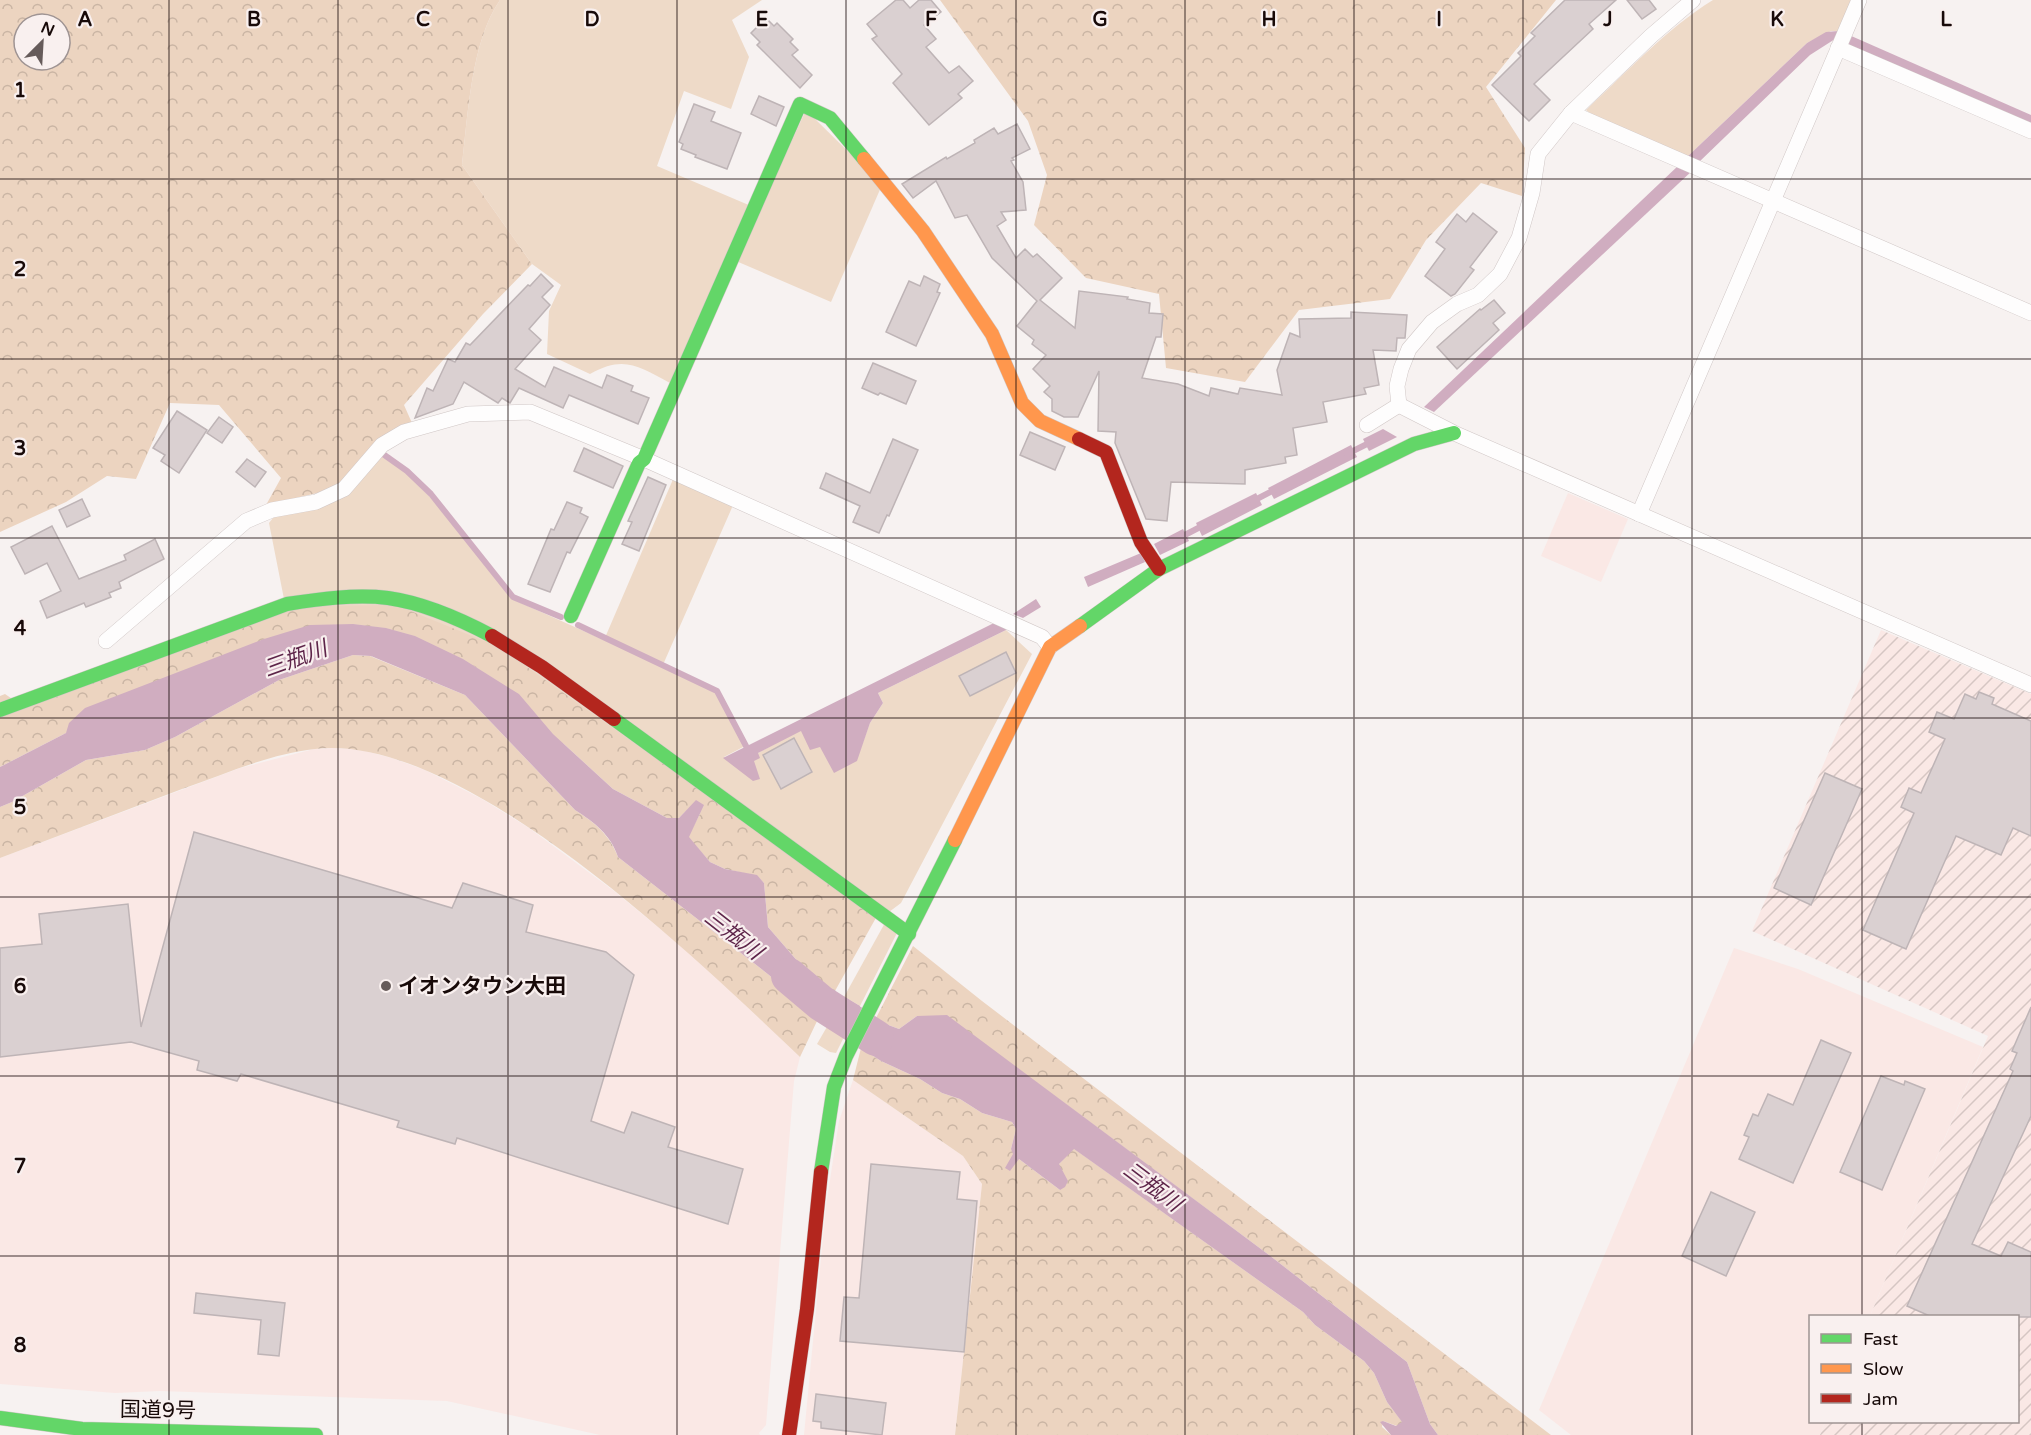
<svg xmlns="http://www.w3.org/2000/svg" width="2031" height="1435" font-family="'Varela Round','Noto Sans JP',sans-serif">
	<defs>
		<pattern id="industrial-furrows" width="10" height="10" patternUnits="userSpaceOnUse" patternTransform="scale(1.5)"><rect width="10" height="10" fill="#fae8e5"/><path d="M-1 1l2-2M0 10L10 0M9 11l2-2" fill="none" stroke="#d6c6c3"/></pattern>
		<pattern id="forest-crowns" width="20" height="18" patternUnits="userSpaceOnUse" patternTransform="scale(1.5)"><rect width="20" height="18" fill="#ecd4c0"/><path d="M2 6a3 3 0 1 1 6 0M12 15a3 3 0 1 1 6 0" fill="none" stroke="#cab5a4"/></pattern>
	</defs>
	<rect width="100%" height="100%" fill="#f7f2f1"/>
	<!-- built -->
	<g fill="#fae8e5">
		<path d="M1568,493L1628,519L1601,582L1541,556Z"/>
		<path d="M333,748L357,749L392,758L425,770L482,799L529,828L614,891L697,959L800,1057L794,1081L766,1425L759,1433L760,1435H600L447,1401L160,1391L115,1393L0,1384V858L240,768L314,749Z"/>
		<path d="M1734,948L1798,969L1983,1047L1870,1316H1810V1422H1825L1820,1435H1571L1539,1410Z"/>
		<path d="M853,1080L963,1156L982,1184L955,1435H804L826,1206L839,1121Z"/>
	</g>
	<!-- industrial -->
	<path fill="url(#industrial-furrows)" d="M1881,630L2031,694V1435H1820L1825,1422H2018V1316H1870L1988,1036L1752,931Z"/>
	<!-- grass -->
	<g fill="#eedac8">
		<path d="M500,0H762L732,20L749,57L731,109L684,91L657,166L751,206L670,383C638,366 624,355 590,374L547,354L549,311L561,285L532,264L462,165C468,115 471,42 500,0Z"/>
		<path d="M1713,0H1852L1838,31H1831L1807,43L1686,158L1601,122L1586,110C1627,72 1666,29 1713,0Z"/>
		<path d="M806,110L882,185L831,302L736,261Z"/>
		<path d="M379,454L403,470L433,500L512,599L604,640L674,477L734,503L662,667L716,692L745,746L724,757L753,761L758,753L801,730L820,746L856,761L870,723L883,703L878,693L1006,630L1032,654L901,903L889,912L284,599L269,523L276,514L316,505Z"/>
		<path d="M886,921L898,931L860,1006L844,997Z"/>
		<path d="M828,1025L844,1037L836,1053L830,1052L817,1044Z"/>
	</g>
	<!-- forest -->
	<g fill="url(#forest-crowns)" fill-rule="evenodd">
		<path d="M0,0H500C471,42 468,115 462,165L532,264L483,314L404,405L412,423L348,478L330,490L266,505L281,478L219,405L170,403L136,479L107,476L66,502L0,532ZM24,24H60V60H24Z"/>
		<path d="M940,0H1556L1486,87L1525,148L1522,196L1481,183L1426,240L1390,299L1299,310L1245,382L1166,368L1159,294L1086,278L1034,225L1047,175L1028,121Z"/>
		<path d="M396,605L499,647L877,916L835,991L806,971L768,927L764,883L757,876L725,869L710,862L688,837L704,806L696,801L679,818H667L613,789L553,734L519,694L463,659L415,636L386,628L353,624L66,733L0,767V696L5,694L21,705L302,606Z"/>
		<path d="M353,655L370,656L465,695L575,810C594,822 610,835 618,857L769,975L818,1019L800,1057C698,960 462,731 315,749C269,754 225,774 182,789C121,812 61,835 0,858V807L12,802L86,760L145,750L175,737L279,680Z"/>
		<path d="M913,946L982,1001L1551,1435H1438L1430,1424L1407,1362L1269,1255L947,1016H917L899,1029L875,1020Z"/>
		<path d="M861,1048L881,1061L920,1079L942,1093L960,1099L982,1113L1012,1122L1016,1129L1011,1149L1019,1159L1060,1190L1059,1164L1073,1148L1303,1312L1315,1325L1364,1361L1374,1373L1387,1402L1403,1423L1397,1426L1383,1421L1382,1427L1391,1435H955L982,1184L963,1156L853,1080Z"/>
	</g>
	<!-- water -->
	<g fill="#d0adc0">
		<path d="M1838,31L1835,39L1810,55L1698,163L1686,158L1807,43L1826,32Z"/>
		<path d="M1849,35L2031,115V125L1845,44Z"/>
		<path d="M1680,164L1693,170L1434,412L1424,407Z"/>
		<path d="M1383,429L1397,437L1369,451L1363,439Z"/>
		<path d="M1351,445L1357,457L1274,499L1268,488Z"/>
		<path d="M1256,493L1262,505L1202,536L1196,523Z"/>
		<path d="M1183,529L1189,541L1160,555L1154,544Z"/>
		<path d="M1141,553L1145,562L1088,587L1084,577Z"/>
		<path d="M1036,599L1041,607L1023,618L1013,614Z"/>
		<path d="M1002,619L1006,630L878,693L883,703L870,723L857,761L834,773L820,747L810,750L801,731L758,753L760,758L754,761L760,779L753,781L723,758Z"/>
		<path d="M353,624L386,628L415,636L463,659L519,694L553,734L613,789L667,818H679L696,800L704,805L689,837L710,862L725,869L757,875L764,883L768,927L806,971L835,991L818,1019L769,975L618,857C611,835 594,822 575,810L465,695L371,656L353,655L279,680L175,737L145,750L86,760L12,802L0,807V767L66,733L69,723L85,708L264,639L310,625Z"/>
		<path d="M844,997L860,1006L844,1037L828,1025Z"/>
		<path d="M947,1015L1269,1255L1407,1362L1430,1424L1438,1435H1391L1380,1422L1383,1421L1396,1426L1402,1422L1387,1402L1374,1373L1364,1361L1315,1325L1303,1312L1074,1149L1059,1164L1068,1181L1065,1187L1060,1190L1019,1159L1010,1171L1005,1168L1013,1154L1011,1149L1016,1129L1012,1122L982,1113L960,1099L942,1093L920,1079L881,1061L861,1048L875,1020L899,1029L917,1016Z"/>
	</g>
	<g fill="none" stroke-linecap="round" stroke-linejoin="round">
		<!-- stream -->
		<g stroke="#d0adc0" stroke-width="6">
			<path d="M383,454L407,471L431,494L513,597L561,617"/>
			<path d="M1347,454L1373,441"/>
			<path d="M1253,501L1276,489"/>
			<path d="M1181,537L1204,525"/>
			<path d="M578,625L717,691L746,746"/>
		</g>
		<!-- river -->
		<path stroke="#d0adc0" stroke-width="36" d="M789,976L821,1003L876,1038"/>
	</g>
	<!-- building -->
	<g fill="#dad0d1" stroke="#beb4b6" stroke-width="1.5">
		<path d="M896,0H903L910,8L919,0H931L941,12L924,25L936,39L926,47L949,73L959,66L973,81L958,94L962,98L929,125L893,83L902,74L872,39L877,36L867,24Z"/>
		<path d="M1565,0H1616L1589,24L1593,29L1534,84L1550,100L1529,121L1492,85L1521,56L1518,53L1535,36L1531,33Z"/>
		<path d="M1627,0H1649L1656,9L1642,19Z"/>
		<path d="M766,18L774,26L777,23L793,39L790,42L798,50L792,55L812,75L800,88L757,45L760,42L751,33Z"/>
		<path d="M759,96L784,107L776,126L751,114Z"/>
		<path d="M694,104L715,112L711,121L741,133L727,169L695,157L696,155L681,149L683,144L679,142Z"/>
		<path d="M1017,124L1030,149L1012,158L1014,160L1011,161L1023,182L1026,210L1001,212L1006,220L997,226L1016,258L1025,249L1033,257L1037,254L1062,278L1040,300L1075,328L1079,291L1128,297L1127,299L1150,303L1149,313L1163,314L1161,337H1156L1142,378L1178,384L1209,396L1211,388L1238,394L1240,388L1282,395L1277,370L1290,333L1300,337L1299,319L1351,318V312L1407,315L1405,338H1397L1396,351L1373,350L1379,385L1364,388L1366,394L1323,402L1327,422L1293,428L1297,455L1285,457L1286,463L1245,470V484L1171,482L1167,521L1146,519L1115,443L1116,432L1098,431L1099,371L1078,417H1064L1052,411V399L1044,392L1050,386L1033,369L1046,355L1032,344L1034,340L1017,326L1037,301L992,258L967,215L955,218L936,181L913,198L902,184L946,157L947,159L975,143L974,140L994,128L998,134Z"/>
		<path d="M1473,213L1497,232L1470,267L1474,270L1455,294L1451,296L1425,276L1445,249L1436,242L1457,214L1466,222Z"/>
		<path d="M541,274L553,286L542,297L550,305L529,329L541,340L515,369L545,387L554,367L602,388L607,375L633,386L631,391L649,398L638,424L569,395L563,408L519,388L510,403L502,398L498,403L464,382L453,404L415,418L427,388L433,391L448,359L455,362L466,343L470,345L528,285L530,286Z"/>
		<path d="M924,276L940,284L937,292L940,293L916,346L886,332L909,281L920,286Z"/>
		<path d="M1494,300L1505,313L1493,323L1499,330L1457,369L1437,347L1480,309L1481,310Z"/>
		<path d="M873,363L916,381L906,404L880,393L878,395L862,388Z"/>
		<path d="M177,411L207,430L179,473L161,461L165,455L153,448Z"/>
		<path d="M219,417L233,427L222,443L207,433Z"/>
		<path d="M1030,432L1065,447L1055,470L1020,455Z"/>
		<path d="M893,439L918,450L889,516L887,515L879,533L853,522L860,506L820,488L826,473L870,493Z"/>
		<path d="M584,448L623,466L613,488L574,471Z"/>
		<path d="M247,459L266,472L255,487L236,472Z"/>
		<path d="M648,477L666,485L639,551L622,544L632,522L628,521Z"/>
		<path d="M82,499L90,516L67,527L59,510Z"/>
		<path d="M567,502L582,508L580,513L588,517L570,553L567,552L550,592L528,584L551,529L554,530Z"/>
		<path d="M52,526L79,579L126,560L124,555L155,539L164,559L119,582L121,588L109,593L111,597L86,607L84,603L47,618L40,601L61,591L47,563L25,574L11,547Z"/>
		<path d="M1006,652L1016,673L970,696L959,676Z"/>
		<path d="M1979,692L1994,698L1992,704L2031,721V836L2013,828L2001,855L1956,836L1906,949L1863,930L1914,813L1901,807L1909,788L1921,793L1945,739L1929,732L1937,712L1954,719L1965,694L1976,699Z"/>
		<path d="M794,738L812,772L781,789L763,755Z"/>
		<path d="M1825,773L1862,789L1811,905L1774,888Z"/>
		<path d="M194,832L452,908L463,883L533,905L526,932L606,952L634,975L591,1121L624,1133L632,1112L675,1127L668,1147L743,1169L728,1224L457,1138L455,1144L397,1127L399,1121L241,1074L237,1081L197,1070L199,1061L131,1042L0,1057V948L42,944L39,914L128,904L141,1027Z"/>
		<path d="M2031,1007V1116L1972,1244L2001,1256L2008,1242L2031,1252V1317H1932L1907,1306L2013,1071L2010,1069L2017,1053L2012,1051Z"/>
		<path d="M1821,1040L1851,1053L1793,1183L1739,1159L1749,1137L1744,1135L1753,1114L1758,1116L1768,1094L1793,1105Z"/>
		<path d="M1881,1076L1904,1085L1905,1081L1925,1089L1882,1190L1840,1172Z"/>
		<path d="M871,1164L960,1172L957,1199L977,1201L964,1352L840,1341L844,1297L859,1298Z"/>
		<path d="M1711,1192L1755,1212L1726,1276L1682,1256Z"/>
		<path d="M196,1293L285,1303L279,1356L258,1354L261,1320L194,1313Z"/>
		<path d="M816,1394L886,1403L882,1435L821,1428V1422L813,1421Z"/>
	</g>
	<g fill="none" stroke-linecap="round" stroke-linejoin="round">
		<defs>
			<g id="street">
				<path d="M1838,48L2031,131"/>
				<path d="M1571,113L2031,313"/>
				<path d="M1399,405L1454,433L2031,685"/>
				<path d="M1399,405L1397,386L1401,369L1409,349L1432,322L1457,304L1478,295L1500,274L1519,238L1532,193L1538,154L1571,113L1651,36L1693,0"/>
				<path d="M1367,425L1399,405"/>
				<path d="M1639,514L1859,0"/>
				<path d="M106,641L246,521L272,510L316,502L344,489L382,445L404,432L468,414L530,412L644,459L1042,637L1050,647"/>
			</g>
			<g id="fast">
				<path d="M571,616L639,463L644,459L800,104L830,118L864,159"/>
				<path d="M1080,626L1159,569L1414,444L1454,433"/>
				<path d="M0,710L287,604C319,599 355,594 388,598C424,603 460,619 492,636"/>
				<path d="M614,719L909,934"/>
				<path d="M821,1172L834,1087L846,1056L955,840"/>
				<path d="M0,1418L82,1429L316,1435"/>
			</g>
			<g id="slow">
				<path d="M864,159L923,231L992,334L1022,403L1040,421L1079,439"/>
				<path d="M955,840L1050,647L1080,626"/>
			</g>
			<g id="jam">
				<path d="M1079,439L1106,452L1141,542L1159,569"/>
				<path d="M492,636L542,667L614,719"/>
				<path d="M789,1435L807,1309L821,1172"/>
			</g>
		</defs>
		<!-- street casing -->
		<use href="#street" stroke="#d0c7c6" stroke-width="16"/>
		<!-- fast casing -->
		<use href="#fast" stroke="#d0c7c6" stroke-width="15"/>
		<!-- slow casing -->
		<use href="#slow" stroke="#d0c7c6" stroke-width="15"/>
		<!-- jam casing -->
		<use href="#jam" stroke="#d0c7c6" stroke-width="15"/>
		<!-- street -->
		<use href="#street" stroke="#fefdfd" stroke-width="15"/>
		<!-- fast -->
		<use href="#fast" stroke="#63d668" stroke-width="14"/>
		<!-- slow -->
		<use href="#slow" stroke="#ff974d" stroke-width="14"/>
		<!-- jam -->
		<use href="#jam" stroke="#b3261e" stroke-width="14"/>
	</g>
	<!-- grid -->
	<path fill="none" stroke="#180a09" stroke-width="1.5" stroke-opacity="0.55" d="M169,0V1435M338,0V1435M508,0V1435M677,0V1435M846,0V1435M1016,0V1435M1185,0V1435M1354,0V1435M1523,0V1435M1692,0V1435M1862,0V1316M0,179H2031M0,359H2031M0,538H2031M0,718H2031M0,897H2031M0,1076H2031M0,1256H2031M1862,1422V1435"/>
	<!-- markers -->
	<circle fill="#665b5a" stroke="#f9f0ef" stroke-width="2" cx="386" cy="986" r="6"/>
	<g text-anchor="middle" stroke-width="4.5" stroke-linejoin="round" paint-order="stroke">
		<!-- poi labels -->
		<g font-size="21" font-weight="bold" fill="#180a09" stroke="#f9f0ef" text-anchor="start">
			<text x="398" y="993">イオンタウン大田</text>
		</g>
		<!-- street labels -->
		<g font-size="21" fill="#180a09" stroke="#f9f0ef">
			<text transform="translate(158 1410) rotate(1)" y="7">国道9号</text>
		</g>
		<!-- water labels -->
		<g font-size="22" font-style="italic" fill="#5d2449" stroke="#f9f0ef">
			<text transform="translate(295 658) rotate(-20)" y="8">三瓶川</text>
			<text transform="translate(734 934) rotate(38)" y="8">三瓶川</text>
			<text transform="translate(1153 1186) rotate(37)" y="8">三瓶川</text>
		</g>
	</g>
	<g font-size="20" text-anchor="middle" font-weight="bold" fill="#180a09" stroke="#f9f0ef" stroke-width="4.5" stroke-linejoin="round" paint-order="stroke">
		<text x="85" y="26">A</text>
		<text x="254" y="26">B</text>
		<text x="423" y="26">C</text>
		<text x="592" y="26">D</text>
		<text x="762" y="26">E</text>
		<text x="931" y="26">F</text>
		<text x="1100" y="26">G</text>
		<text x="1269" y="26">H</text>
		<text x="1439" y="26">I</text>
		<text x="1608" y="26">J</text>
		<text x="1777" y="26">K</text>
		<text x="1946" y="26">L</text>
		<text x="20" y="97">1</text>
		<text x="20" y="276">2</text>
		<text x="20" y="455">3</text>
		<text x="20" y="635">4</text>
		<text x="20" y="814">5</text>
		<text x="20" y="993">6</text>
		<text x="20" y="1173">7</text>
		<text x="20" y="1352">8</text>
	</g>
	<!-- legend -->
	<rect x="1809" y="1315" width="210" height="108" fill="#f9f0ef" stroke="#9f9493" stroke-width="1.5"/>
	<rect x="1821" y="1334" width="30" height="9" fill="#63d668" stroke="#9f9493" stroke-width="1.5"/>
	<text x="1863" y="1345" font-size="18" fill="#180a09">Fast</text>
	<rect x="1821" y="1364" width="30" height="9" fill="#ff974d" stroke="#9f9493" stroke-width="1.5"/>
	<text x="1863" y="1375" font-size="18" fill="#180a09">Slow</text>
	<rect x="1821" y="1394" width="30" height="9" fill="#b3261e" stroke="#9f9493" stroke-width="1.5"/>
	<text x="1863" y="1405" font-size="18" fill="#180a09">Jam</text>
	<!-- north arrow -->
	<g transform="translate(42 42) rotate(24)"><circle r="28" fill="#f9f0ef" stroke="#9f9493" stroke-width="1.5"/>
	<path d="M0-4.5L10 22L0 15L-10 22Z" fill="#665b5a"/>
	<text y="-9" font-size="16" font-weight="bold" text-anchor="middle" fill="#180a09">N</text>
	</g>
</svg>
